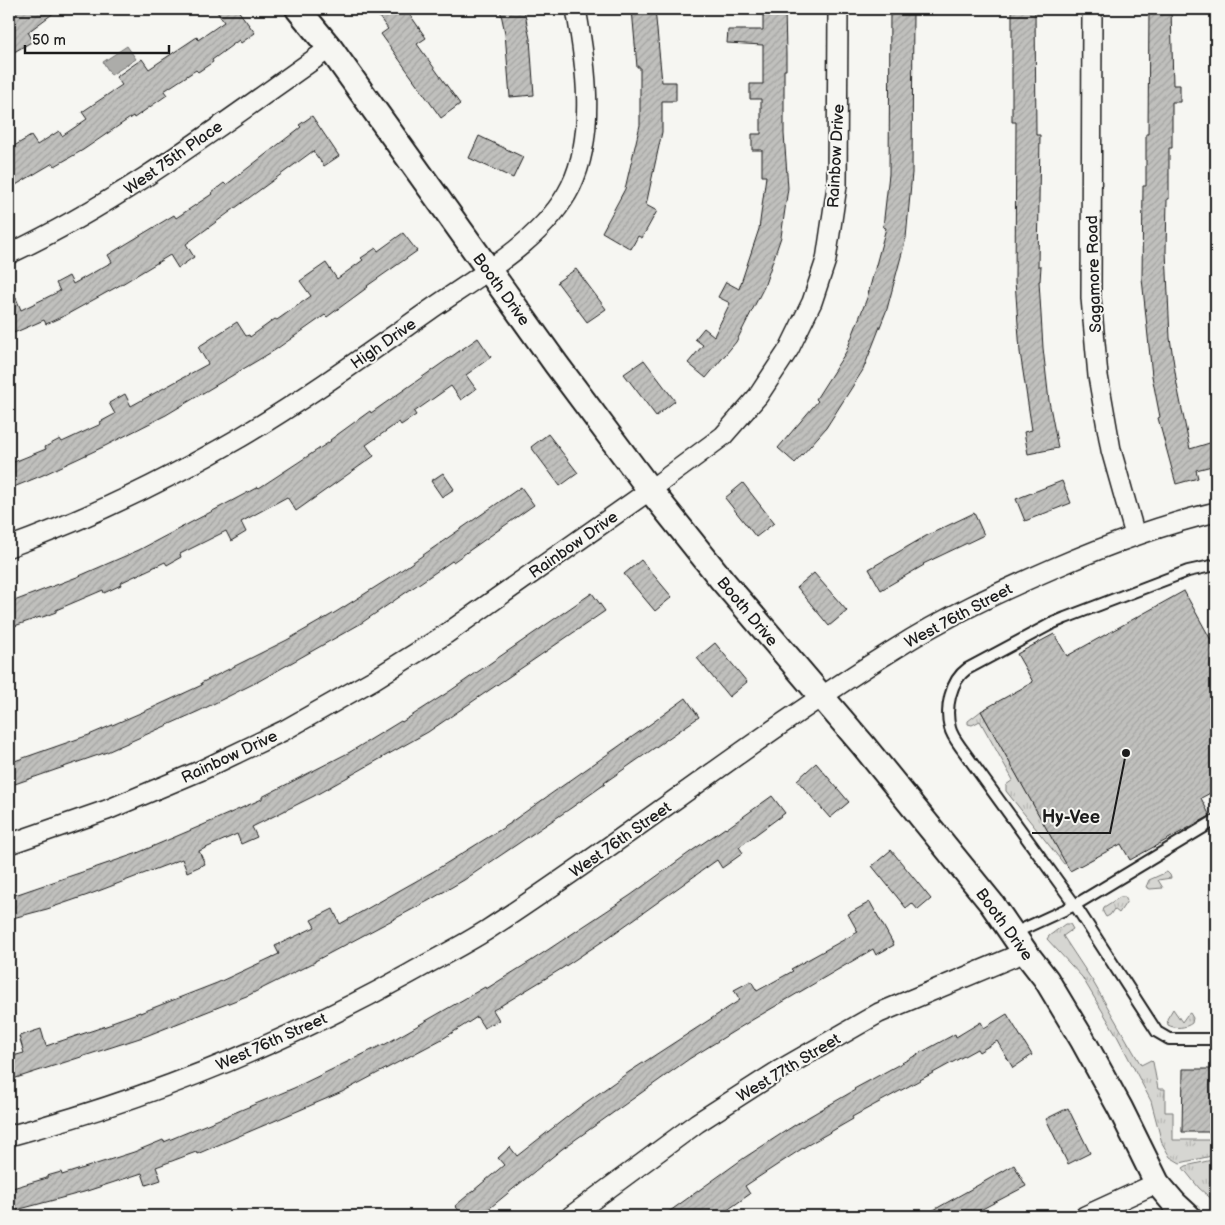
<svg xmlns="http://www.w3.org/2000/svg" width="1225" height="1225" font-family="'Balsamiq Sans',sans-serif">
	<defs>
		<pattern id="grass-tufts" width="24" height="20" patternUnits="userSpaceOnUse" patternTransform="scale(1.25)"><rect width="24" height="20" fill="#d6d6d2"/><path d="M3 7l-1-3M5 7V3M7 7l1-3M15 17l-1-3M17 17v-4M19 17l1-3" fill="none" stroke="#b7b7b4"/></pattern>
		<pattern id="building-hatch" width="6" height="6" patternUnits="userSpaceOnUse" patternTransform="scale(1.25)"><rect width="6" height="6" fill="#c0c0bd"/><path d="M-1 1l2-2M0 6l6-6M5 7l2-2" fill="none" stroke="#a4a4a2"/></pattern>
	</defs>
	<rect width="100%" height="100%" fill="#f6f6f2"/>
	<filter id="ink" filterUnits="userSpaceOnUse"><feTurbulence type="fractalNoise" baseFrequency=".02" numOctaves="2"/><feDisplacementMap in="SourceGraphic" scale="10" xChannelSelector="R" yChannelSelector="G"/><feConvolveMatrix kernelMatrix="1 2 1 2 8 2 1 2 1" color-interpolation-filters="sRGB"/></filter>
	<g filter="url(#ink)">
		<!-- grass -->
		<g fill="url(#grass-tufts)" stroke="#797977">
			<path d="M981,711L1066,863L1064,864L1006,791V785L1013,780L980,721L972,725L968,724V721Z"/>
			<path d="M1167,872L1170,875L1171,878L1158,880L1163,888L1150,889L1146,887L1149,880Z"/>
			<path d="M1120,897H1125L1127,901L1119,913L1114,909L1110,915L1106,917L1103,912L1104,907Z"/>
			<path d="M1065,924H1070L1073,929L1063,936L1092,980L1141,1065L1151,1060L1153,1062L1158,1089H1165V1112H1173V1140H1216V1155L1180,1163L1170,1157L1162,1143L1151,1101L1116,1034L1082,977L1047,939L1049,936Z"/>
			<path d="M1173,1009L1182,1022L1187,1015L1190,1013L1193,1018L1192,1023C1186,1028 1175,1029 1168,1025L1167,1019Z"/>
			<path d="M1216,1159V1203L1199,1188L1183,1168L1186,1166Z"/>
		</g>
		<!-- water -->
		<path fill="#acaca9" stroke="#727271" d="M127,46L136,59L111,75L103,62Z"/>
		<!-- building -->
		<g fill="url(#building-hatch)" stroke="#1c1c1c">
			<path d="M9,9H59L28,32L33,41L9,55Z"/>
			<path d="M215,9H237L255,33L241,43L239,40L212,60L213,62L198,72L196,70L164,91L167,95L134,118L133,116L83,150L55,166L53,163L9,189V149L31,136L37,145L59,131L62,136L87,119L82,112L122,85L116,77L142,59L149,69L197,37L198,40L224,22Z"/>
			<path d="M373,9H406L426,38L417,44L460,104L441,118L381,34L388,29Z"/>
			<path d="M500,9H524L530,39L534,95L510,97L505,33Z"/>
			<path d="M632,9H655L662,82H676V101H662V132L646,205L657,211L642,238L638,236L631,249L602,232L625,189L640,125V67H637Z"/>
			<path d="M763,9H785L786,54V70H784V134L788,188L781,237L764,287L736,342L706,378L688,363L703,345L695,339L704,328L714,336L730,303L718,297L726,282L739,289L759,229L766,176H762V150H752V134H761V99H750V84H763V45L727,43L728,30H763Z"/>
			<path d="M890,9H913L912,173L906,238L887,309L863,370L826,428L795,463L778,448L818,401L816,399L846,352L867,298L886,228L883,227L889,174Z"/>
			<path d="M1012,9H1035L1036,135H1040L1038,266H1041L1040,281H1039L1043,348L1049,401L1058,448L1028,454L1024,432L1032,430L1020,352L1015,281L1016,122H1012Z"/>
			<path d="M1149,9H1171L1173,85H1180V102H1172V148H1169V199H1167L1166,251L1170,338L1177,385L1190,449L1216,441V465L1196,470L1198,478L1176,484L1158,418L1160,417L1152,376L1142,278L1143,186H1146V134H1148Z"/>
			<path d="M312,116L339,156L324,166L313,151L186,244L194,257L178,268L170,255L122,284L66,315L46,324L44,320L9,335V281L21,310L60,291L56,283L69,276L73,284L112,262L108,255L174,215L176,218L212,194L211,193L224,183L226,185L301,127L299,125Z"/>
			<path d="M479,136L523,157L513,178L469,158Z"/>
			<path d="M403,233L417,251L367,286L368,287L327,317L325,315L275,350L166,415L103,447L43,475L9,489V464L46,449L45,447L60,439L62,442L101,424L100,422L115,414L109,403L125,394L131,406L208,364L198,347L237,322L246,336L249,335L250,337L275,319L277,320L311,296L300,281L326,263L337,279L363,260L361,258L376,248L378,251Z"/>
			<path d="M576,269L606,309L587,322L557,282Z"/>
			<path d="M478,338L491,357L466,375L476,389L461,400L451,386L414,412L416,415L401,425L399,422L366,445L374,456L296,511L287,497L241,522L246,532L231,541L226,531L180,554L181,557L167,565L165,562L120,583L121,585L104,593L103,590L56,610V612L40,618V617L9,628V603L77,577L139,550L258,487L259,488L331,441L330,440L370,411L371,413Z"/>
			<path d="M644,360L675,401L656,416L624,374Z"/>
			<path d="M548,434L578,473L560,486L531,447Z"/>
			<path d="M443,473L454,489L442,497L431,481Z"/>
			<path d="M1062,481L1071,503L1025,521L1016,499Z"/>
			<path d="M743,483L774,523L756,537L725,498Z"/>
			<path d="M521,487L534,505L453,562L452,561L360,624L259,681L199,711L107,752L9,786V763L89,735L152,708L202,685L201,683L287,640L336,612L393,576Z"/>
			<path d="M974,513L984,535L923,564L924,565L881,590L869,569L926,536Z"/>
			<path d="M641,560L672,597L655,611L624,574Z"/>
			<path d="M814,573L847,611L829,626L797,587Z"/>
			<path d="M1184,591L1216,649V790L1201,798L1210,816L1130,860L1121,844L1070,871L981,711L1033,682L1017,654L1054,634L1067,656Z"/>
			<path d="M592,593L605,611L428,732L314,796L252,827L257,837L241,844L237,834L199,851L205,864L187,872L182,859L88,895L47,909L9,919V897L135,854L203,825L262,799V797L350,752L401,721L402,722L450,691Z"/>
			<path d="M715,643L747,682L729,697L697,658Z"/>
			<path d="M686,698L699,717L604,783L605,784L571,808L464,880L428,901L315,961V962L249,995L146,1036L13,1079L9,1064V1057L24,1053L19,1036L41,1029L46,1046L112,1024V1022L140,1012V1013L217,983L279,954L275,946L315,927L311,920L333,909L340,924L434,871L511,823V822L652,723Z"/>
			<path d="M816,763L849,802L830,818L797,780Z"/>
			<path d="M772,796L785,813L739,847L743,853L722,868L717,860L609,937L561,969L497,1008L493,1010L499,1020L484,1028L477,1017L444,1038L342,1092L197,1154L196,1152L156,1167L161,1180L146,1185L142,1173L84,1192L9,1212V1189L47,1178V1176L61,1172L62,1175L134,1152L163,1140L164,1142L294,1088L384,1044V1045L485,987L486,989L531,961L631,895L693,850L725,828L726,829Z"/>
			<path d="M891,850L931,899L918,910L912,903L906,908L872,866Z"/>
			<path d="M870,902L894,945L876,955L873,949L752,1020L689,1059L562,1149L480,1216H464L455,1206L504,1165L498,1158L510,1147L517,1156L581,1106L629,1072L740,1000L734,990L751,981L757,991L793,971L791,969L858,932L848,914Z"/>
			<path d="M1007,1014L1032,1055L1013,1068L997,1041L979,1052L977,1049L852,1117L853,1119L806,1146L745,1186L750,1194L719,1216H663L744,1158L798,1123L855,1090L854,1089L955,1034L956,1037L981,1022L984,1028Z"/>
			<path d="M1183,1069H1216V1132H1182Z"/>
			<path d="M1068,1108L1090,1153L1068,1164L1046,1119Z"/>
			<path d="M1014,1165L1026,1186L969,1216H923Z"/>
		</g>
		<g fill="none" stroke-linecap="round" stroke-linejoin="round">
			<defs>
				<g id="service">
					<path d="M1216,565L1188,571L1065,618L1051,624L967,669C950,681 945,709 950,728C952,736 957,742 962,749L1075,905L1157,1032L1169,1039H1216"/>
					<path d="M1012,934L1075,905L1216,820"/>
				</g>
				<g id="minor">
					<path d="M1092,9L1091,298L1098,376L1111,450L1135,535"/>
					<path d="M9,254C124,200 226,121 330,48"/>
					<path d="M9,547C90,518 167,480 241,437C305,399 366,355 427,312C475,278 544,241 571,186C596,134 586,64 576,9"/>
					<path d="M9,844L107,810L202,770L283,731L373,680L446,634L650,490L723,436L758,396L789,349L812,302L826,260L837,186L838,9"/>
					<path d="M9,1136C148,1099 283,1044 409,974C435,959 462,946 487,930C626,840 755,736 895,649C945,617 999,592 1054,568C1107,545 1160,525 1216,512"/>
					<path d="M571,1216L697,1123L778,1071L879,1013L1025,952"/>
					<path d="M1085,1216L1157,1183"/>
				</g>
				<path id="tertiary" d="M298,9L330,48L556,364L650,490L722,580L863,745L992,904L1025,952L1046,979L1082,1039L1120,1108L1157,1183L1175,1204L1188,1216"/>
			</defs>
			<!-- service casing -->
			<use href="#service" stroke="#1c1c1c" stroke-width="14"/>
			<!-- minor casing -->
			<use href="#minor" stroke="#1c1c1c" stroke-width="22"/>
			<!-- tertiary casing -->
			<use href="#tertiary" stroke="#1c1c1c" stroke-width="28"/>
			<!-- service -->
			<use href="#service" stroke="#f6f6f2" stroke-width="10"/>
			<!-- minor -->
			<use href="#minor" stroke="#f6f6f2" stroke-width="19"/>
			<!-- tertiary -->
			<use href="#tertiary" stroke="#f6f6f2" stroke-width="24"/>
		</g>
	</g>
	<g text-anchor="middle" stroke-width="4" stroke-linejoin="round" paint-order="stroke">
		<!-- street labels -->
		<g font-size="16" fill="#1c1c1c" stroke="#f6f6f2">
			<text transform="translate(835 156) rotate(-87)" y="6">Rainbow Drive</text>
			<text transform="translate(173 157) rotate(-35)" y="6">West 75th Place</text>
			<text transform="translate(1093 274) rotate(-92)" y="6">Sagamore Road</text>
			<text transform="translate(502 289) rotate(54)" y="6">Booth Drive</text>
			<text transform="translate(383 343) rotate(-35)" y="6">High Drive</text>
			<text transform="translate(573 544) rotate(-35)" y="6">Rainbow Drive</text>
			<text transform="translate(748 611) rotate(50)" y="6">Booth Drive</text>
			<text transform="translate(958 615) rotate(-28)" y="6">West 76th Street</text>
			<text transform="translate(229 756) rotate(-25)" y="6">Rainbow Drive</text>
			<text transform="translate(620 839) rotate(-35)" y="6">West 76th Street</text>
			<text transform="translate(1005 924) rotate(54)" y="6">Booth Drive</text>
			<text transform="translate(271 1041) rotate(-24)" y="6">West 76th Street</text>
			<text transform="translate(788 1067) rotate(-31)" y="6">West 77th Street</text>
		</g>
	</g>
	<!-- callouts -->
	<path fill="none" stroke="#1c1c1c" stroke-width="2" d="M1126 753L1110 833H1032"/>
	<circle fill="#1c1c1c" stroke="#f6f6f2" stroke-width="2" cx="1126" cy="753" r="5"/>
	<g font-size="18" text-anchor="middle" font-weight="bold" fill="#1c1c1c" stroke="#f6f6f2" stroke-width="4" stroke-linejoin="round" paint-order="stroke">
		<text x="1071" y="823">Hy-Vee</text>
	</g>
	<!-- margin -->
	<rect width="1225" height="1225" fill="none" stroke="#f6f6f2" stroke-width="30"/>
	<rect x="15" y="15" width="1195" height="1195" fill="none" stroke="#1c1c1c" stroke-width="2" filter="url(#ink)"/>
	<!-- scale -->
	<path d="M25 45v8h144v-8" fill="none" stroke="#1c1c1c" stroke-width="2.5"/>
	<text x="32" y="45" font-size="15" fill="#1c1c1c" stroke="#f6f6f2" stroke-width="4" paint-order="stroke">50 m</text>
</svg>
